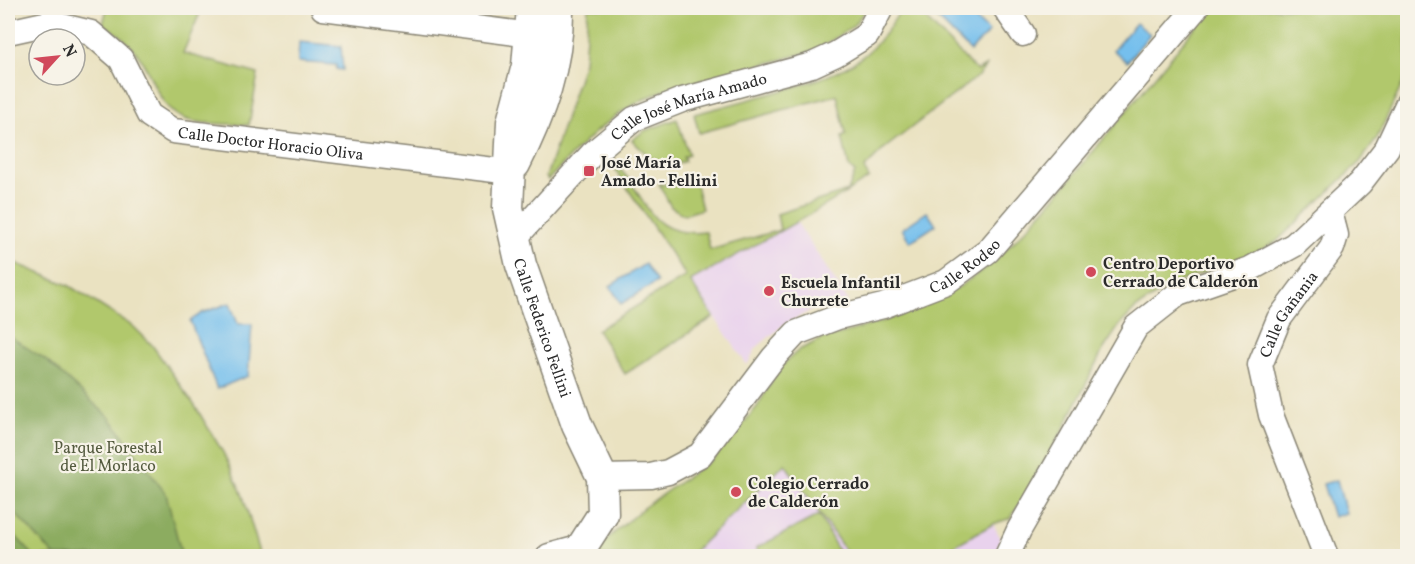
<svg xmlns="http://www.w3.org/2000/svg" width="1415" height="564" font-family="Vollkorn,serif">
	<rect width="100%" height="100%" fill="#f7f3e8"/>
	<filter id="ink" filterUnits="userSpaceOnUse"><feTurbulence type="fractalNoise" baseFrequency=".0167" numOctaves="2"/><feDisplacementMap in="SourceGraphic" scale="12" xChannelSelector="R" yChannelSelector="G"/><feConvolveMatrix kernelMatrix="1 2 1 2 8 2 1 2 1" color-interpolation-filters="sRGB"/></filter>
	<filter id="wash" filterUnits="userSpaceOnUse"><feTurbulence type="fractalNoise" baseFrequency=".008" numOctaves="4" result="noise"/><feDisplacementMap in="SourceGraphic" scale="24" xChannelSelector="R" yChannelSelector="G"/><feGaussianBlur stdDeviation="1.35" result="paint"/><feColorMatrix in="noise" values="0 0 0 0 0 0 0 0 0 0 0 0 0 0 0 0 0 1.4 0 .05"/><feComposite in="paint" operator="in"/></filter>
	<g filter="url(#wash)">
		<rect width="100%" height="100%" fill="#eae2c1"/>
		<!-- built -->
		<g fill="#e9d2ed">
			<path d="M796,221L848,301L815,308L782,326L756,348L747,365L690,281Z"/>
			<path d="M751,414L849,556H594L607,539L643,508L714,458Z"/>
			<path d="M993,524L1000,537L996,556H936Z"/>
		</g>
		<!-- green -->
		<g fill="#b1c86c" stroke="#6e7a4c" stroke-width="1.5">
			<path d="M107,8H202L183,53L258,74L249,125C231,123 210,125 192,121C161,114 157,86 143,63C134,47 119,33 103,24Z"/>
			<path d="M588,8H867L853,26L817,50L662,91C612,111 584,141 548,180L546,177L584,62Z"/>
			<path d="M901,8H933L924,17L977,71L987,65L978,76L885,148L864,169L869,178C812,216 750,247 690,281L714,317L625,374L597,330L686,276L608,159C651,190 640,239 706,232L710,250L780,230L777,214L848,191L855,172L849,167L842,137L846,135L837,95L699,133L694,114C723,107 751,99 780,91C837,75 873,63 901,8Z"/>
			<path d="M1211,8H1407V74L1376,140L1360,162L1276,242L1257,252L1173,284L1135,309L1119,326L1103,350L1062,432L1011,518L993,524L936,556H849L785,464L689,556H594L607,539L643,508L714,458L757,407L780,367L799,350L832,334L833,336C877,323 924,311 962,285C1012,251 1049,204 1087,159C1128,109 1170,58 1211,8Z"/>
			<path d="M677,119L689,155L683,157L685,161C662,171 647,156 632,140L644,131Z"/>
			<path d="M695,181L702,209L684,215L671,207L659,184L676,186Z"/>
			<path d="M8,260L68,285L134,327L152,345L195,406L224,454L243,496L261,556H8Z"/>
			<path d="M819,515L841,556H760L756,548Z"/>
		</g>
		<!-- forest -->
		<g fill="#8cac60" stroke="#5c6c46" stroke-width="1.5">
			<path d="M8,335L47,361L110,418L166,494L182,556H55L8,506Z"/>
			<path d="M8,528L34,556H8Z"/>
		</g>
		<!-- water -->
		<g fill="#74bfed" stroke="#50758c" stroke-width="1.5">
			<path d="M943,8H964L989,32L970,51L935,16Z"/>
			<path d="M1136,23L1150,34L1127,62L1113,50Z"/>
			<path d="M299,42L341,46L343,70L336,69V65L298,62Z"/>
			<path d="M927,212L936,225L910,242L902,229Z"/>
			<path d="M645,264L657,282L621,304L610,286Z"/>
			<path d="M230,303L238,324H252L248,376L217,389L190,321L202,313Z"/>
			<path d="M1337,480L1346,513L1333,517L1323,484Z"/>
		</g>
	</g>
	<g filter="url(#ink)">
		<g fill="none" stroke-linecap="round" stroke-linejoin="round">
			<defs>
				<g id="minor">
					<path d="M323,8L546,37"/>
					<path d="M1005,8L1023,34"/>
					<path id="s1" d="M8,32L49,23L91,33L121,59L149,115L173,131L511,172"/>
					<path id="s2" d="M515,238L592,154L634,119L682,100L812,65L836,54L867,35L881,8"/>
					<path id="s3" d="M602,477L651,476L668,472L700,455L774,357L796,333L838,317L883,306L946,282L988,251L1196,8"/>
					<path d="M549,556L582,547"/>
					<path d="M1007,556L1019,530L1136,327L1178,294L1250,269L1294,245L1360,183L1387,148L1408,103"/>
					<path id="s4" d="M1326,556L1271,415L1260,365L1279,319L1332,248L1336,235L1330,212"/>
				</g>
				<g id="tertiary">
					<path id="s5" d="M532,8L527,66L512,122L508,208L521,265L577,425L602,477L603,514L576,556"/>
					<path d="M515,164C540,115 559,63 558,8"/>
				</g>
			</defs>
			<!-- minor casing -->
			<use href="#minor" stroke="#8a8676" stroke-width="27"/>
			<!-- tertiary casing -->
			<use href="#tertiary" stroke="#8a8676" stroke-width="33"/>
			<!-- minor -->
			<use href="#minor" stroke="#fff" stroke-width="24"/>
			<!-- tertiary -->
			<use href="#tertiary" stroke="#fff" stroke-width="30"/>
		</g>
	</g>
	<!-- markers -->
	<g fill="#d1495b" stroke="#f7f3e8" stroke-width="2">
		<rect x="583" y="165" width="12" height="12" rx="3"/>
		<circle cx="1091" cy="272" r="6"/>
		<circle cx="769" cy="291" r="6"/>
		<circle cx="736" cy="492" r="6"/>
	</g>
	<g text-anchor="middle" stroke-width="4.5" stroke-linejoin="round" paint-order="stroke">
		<!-- street labels -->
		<g font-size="16" fill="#2b2b2b" stroke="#f7f3e8">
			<text dy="6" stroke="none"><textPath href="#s2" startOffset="224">Calle José María Amado</textPath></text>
			<text dy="6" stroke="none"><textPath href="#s1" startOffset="315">Calle Doctor Horacio Oliva</textPath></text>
			<text dy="6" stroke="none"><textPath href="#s3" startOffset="441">Calle Rodeo</textPath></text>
			<text dy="6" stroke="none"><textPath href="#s4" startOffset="261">Calle Gañania</textPath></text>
			<text dy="6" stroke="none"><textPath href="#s5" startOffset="327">Calle Federico Fellini</textPath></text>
		</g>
		<!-- poi labels -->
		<g font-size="16" font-weight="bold" fill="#2b2b2b" stroke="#f7f3e8" text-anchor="start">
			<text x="601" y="168">José María<tspan x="601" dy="18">Amado - Fellini</tspan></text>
			<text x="1103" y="269">Centro Deportivo<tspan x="1103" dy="18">Cerrado de Calderón</tspan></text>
			<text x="781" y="288">Escuela Infantil<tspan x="781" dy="18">Churrete</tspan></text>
			<text x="748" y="489">Colegio Cerrado<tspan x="748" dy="18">de Calderón</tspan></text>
		</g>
		<!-- park labels -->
		<g font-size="16" fill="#535a3e" stroke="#f7f3e8">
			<text x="108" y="453">Parque Forestal<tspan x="108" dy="18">de El Morlaco</tspan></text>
		</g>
	</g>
	<!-- margin -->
	<rect width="1415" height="564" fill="none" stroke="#f7f3e8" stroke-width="30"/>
	<!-- north arrow -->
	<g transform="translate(57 57) rotate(63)"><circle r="28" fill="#f7f3e8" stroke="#a5a39c" stroke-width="1.5"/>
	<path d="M0-4.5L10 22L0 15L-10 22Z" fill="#d1495b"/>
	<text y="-9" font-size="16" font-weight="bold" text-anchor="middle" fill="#2b2b2b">N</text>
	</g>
</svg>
